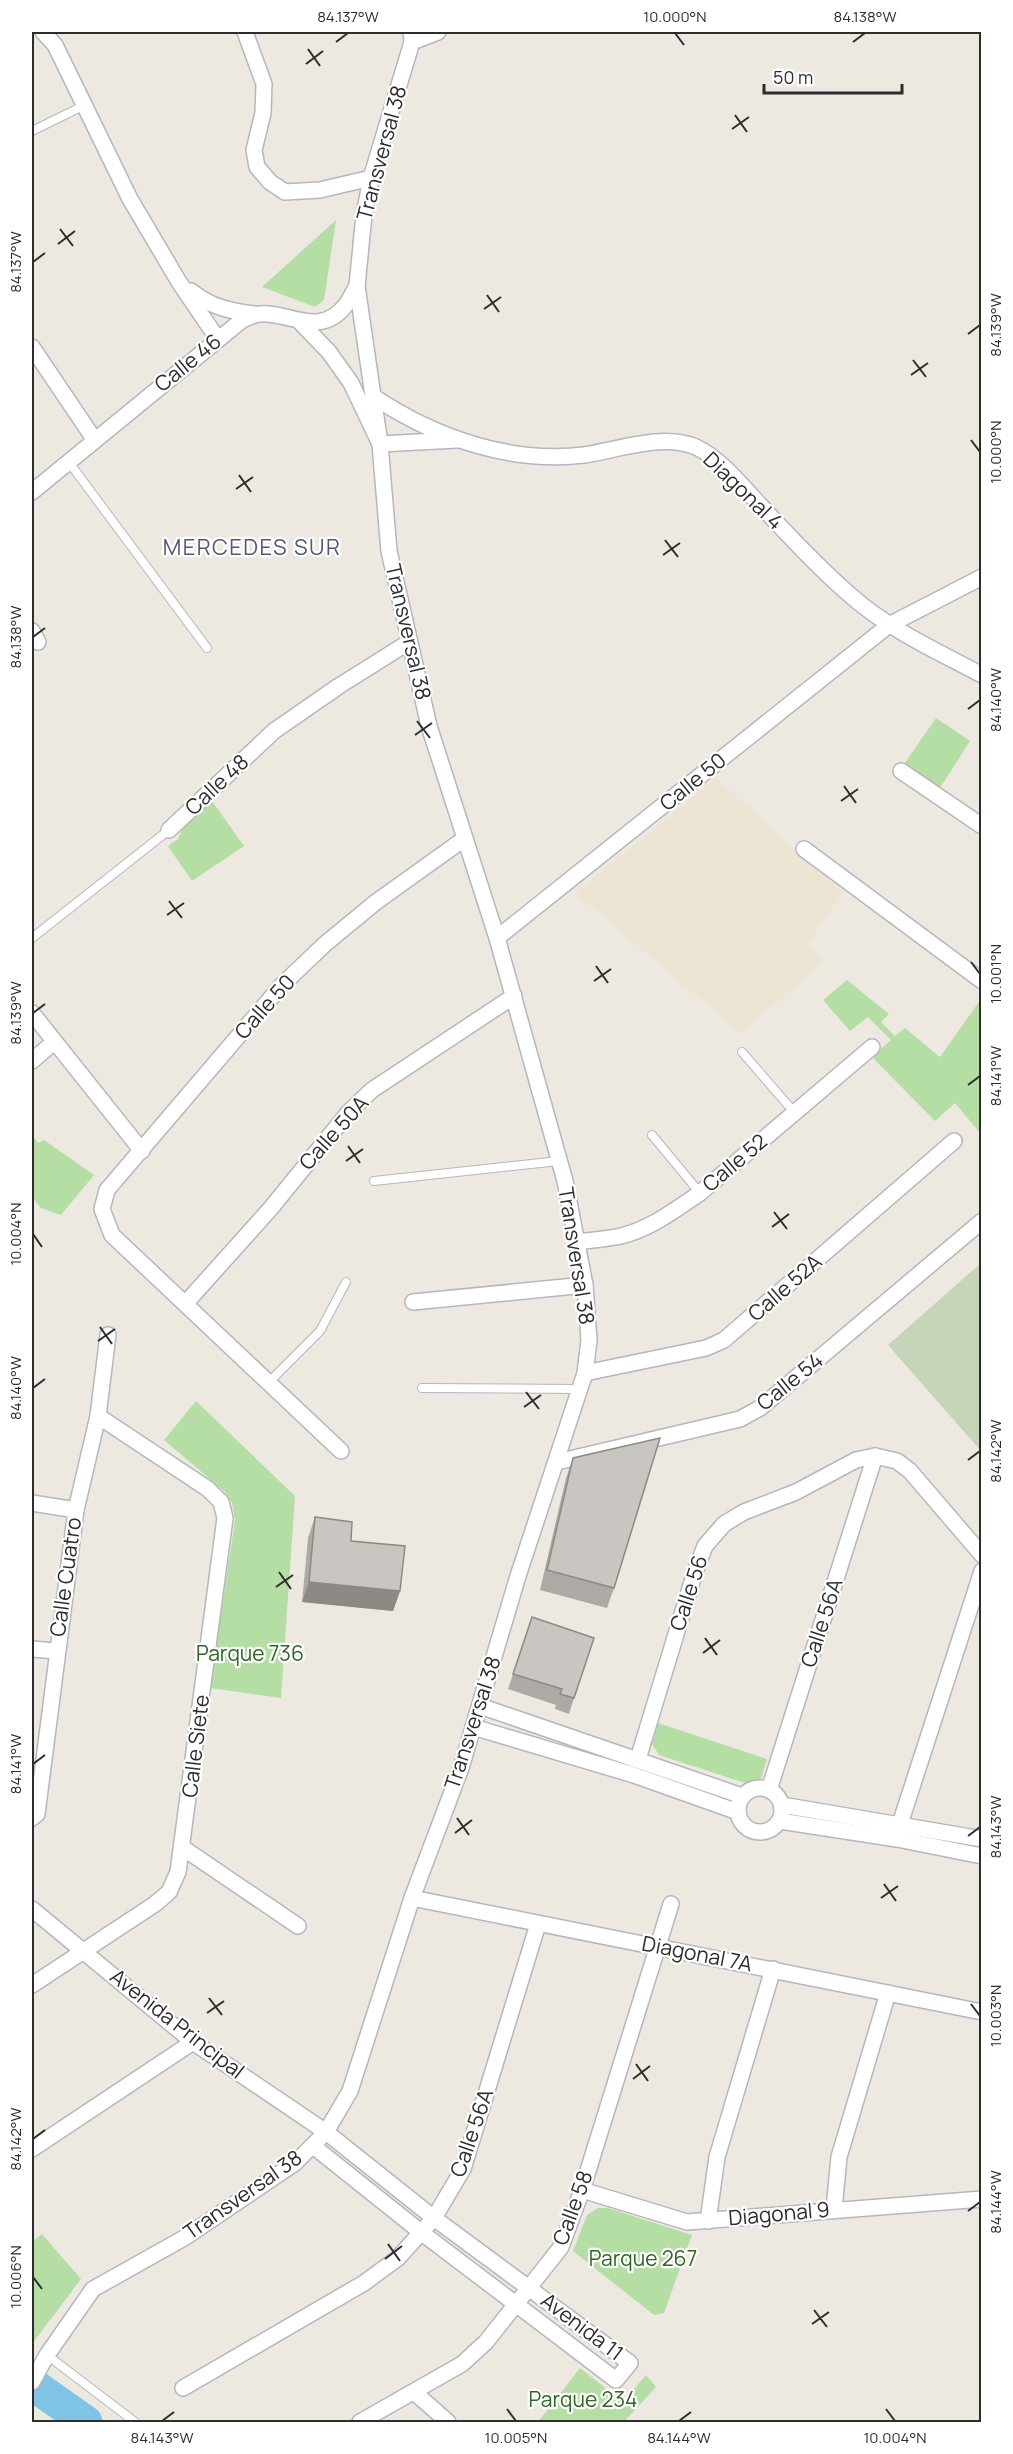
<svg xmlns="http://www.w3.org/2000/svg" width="1013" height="2454" font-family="Manrope,sans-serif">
	<rect width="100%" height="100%" fill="#ede9e1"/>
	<!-- education -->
	<path fill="#ede5d3" d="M716,778L843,893L807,945L824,962L741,1033L575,893Z"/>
	<!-- green -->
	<g fill="#b5dea4">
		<path d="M336,220L324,300L315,307L262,287Z"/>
		<path d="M936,718L970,741L940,788L904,764Z"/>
		<path d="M207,794L244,846L192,881L168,846L178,839L191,809Z"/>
		<path d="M847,980L889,1014L881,1022L895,1036L905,1028L940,1057L981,999V1134L955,1103L935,1121L872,1057L891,1040L868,1017L850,1031L823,1000Z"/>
		<path d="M32,1135L38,1143L44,1140L94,1175L61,1215L41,1208L32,1197Z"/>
		<path d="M196,1401L295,1496L281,1698L210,1688L235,1520L232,1503L225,1492L164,1440Z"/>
		<path d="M658,1723L767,1759L761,1779L748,1784L659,1755L652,1744Z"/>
		<path d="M598,2208H608L692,2235L664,2313L654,2315L573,2251L587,2215Z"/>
		<path d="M42,2234L81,2279L32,2344V2242Z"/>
		<path d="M580,2368L623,2402L646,2375L656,2387L624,2422H538Z"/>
	</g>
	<!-- cemetery -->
	<path fill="#c6d5ba" d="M981,1263V1451L888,1345Z"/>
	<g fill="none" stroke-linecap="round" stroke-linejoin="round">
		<!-- river -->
		<path stroke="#7fc4e4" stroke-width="33" d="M32,2384L86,2422"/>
		<defs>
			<g id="lane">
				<path d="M32,131L85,105"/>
				<path d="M68,461L207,648"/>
				<path d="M32,938L169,830"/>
				<path d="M742,1052L794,1112"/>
				<path d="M652,1135L700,1193"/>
				<path d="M374,1181L559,1161"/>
				<path d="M269,1382L320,1331L346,1282"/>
				<path d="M422,1388L580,1389"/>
				<path d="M47,2355L135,2422"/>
			</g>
			<g id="street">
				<path d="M43,32L55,45L130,199L179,282L217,338"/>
				<path d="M245,32L264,84L263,113L254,150L257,167L270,182L285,192L320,190L371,178"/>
				<path d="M412,42L438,32"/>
				<path d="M191,291C211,307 229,311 254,314"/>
				<path d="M300,322L329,352L351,383L380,444L457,440"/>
				<path d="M32,347L94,439"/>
				<path d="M374,397C434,437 510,464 584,455C618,450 662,433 696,447C721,459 741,485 760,505C789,536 818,567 850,595C888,629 937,651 982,675"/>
				<path d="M32,492L241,321C250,316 257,313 268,314C295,316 322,335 345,306C350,300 353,292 357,286"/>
				<path d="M32,631L38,642"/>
				<path d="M901,771L982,826"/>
				<path d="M169,830L274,731L339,686L409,642"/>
				<path d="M804,849L982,981"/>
				<path d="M497,938L889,625L982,577"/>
				<path d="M32,1013L142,1151"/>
				<path d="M32,1061L54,1042"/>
				<path d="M578,1242C592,1240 607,1239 621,1236C650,1229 675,1210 700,1193L872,1047"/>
				<path d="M413,1302L585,1285"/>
				<path d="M185,1304L271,1208L349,1112L372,1090L514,996"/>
				<path d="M585,1373L706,1348L724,1340L954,1141"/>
				<path d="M341,1451L112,1235L102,1209L107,1190L282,985L325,944L376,902L464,839"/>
				<path d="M557,1462L740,1419L760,1408L982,1221"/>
				<path d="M32,1503L76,1510"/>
				<path d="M32,1649L56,1651"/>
				<path d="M480,1706L742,1796"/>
				<path d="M473,1727L634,1775L738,1812"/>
				<path d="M638,1759L695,1572L705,1546L724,1524L744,1512L796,1492L856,1460L875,1456L897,1461L910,1471L982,1555"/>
				<circle cx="760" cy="1810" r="22"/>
				<path d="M769,1790L875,1456"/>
				<path d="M782,1805L982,1839"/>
				<path d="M32,1818L37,1814L76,1510L98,1416L108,1335"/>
				<path d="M780,1821L897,1839L982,1856"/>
				<path d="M897,1839L900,1824L982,1571"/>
				<path d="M183,1848L298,1926"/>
				<path d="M412,1898L982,2012"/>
				<path d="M32,1909L193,2042L326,2132L434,2218L630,2363L616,2380L422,2233L313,2146"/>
				<path d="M32,1985L155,1904L169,1892L178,1872L225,1518L221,1502L208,1489L98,1416"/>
				<path d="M32,2149L193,2042"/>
				<path d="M582,2190L687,2222L982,2199"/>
				<path d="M834,2209L839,2157L888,1993"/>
				<path d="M708,2221L717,2157L773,1969"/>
				<path d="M32,2382L47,2355L93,2289L184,2238L295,2163L326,2132L350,2091L412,1898L461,1768L518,1576L585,1373L589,1340L585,1285L565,1181L497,938L429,726L389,551L380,444L357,286L364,215L371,178L412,42L411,32"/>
				<path d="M183,2388L364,2283L398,2258L434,2218L463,2169L538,1924"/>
				<path d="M414,2392L448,2422"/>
				<path d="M360,2422L462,2364L486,2342L561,2247L582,2190L671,1904"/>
			</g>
		</defs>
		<!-- lane casing -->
		<use href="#lane" stroke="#b5b6bf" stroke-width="10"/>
		<!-- street casing -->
		<use href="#street" stroke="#b5b6bf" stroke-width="18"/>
		<!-- lane -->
		<use href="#lane" stroke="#fff" stroke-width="8"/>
		<!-- street -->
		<use href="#street" stroke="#fff" stroke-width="15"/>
	</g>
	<!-- wall -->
	<g fill="#ada9a5">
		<path d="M573,1458L614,1588L607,1608L540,1590L566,1478Z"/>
		<path d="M315,1517L351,1541L400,1591L393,1611L302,1602L308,1538Z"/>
		<path d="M532,1617L574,1698L569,1714L555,1709L556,1705L508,1689Z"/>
	</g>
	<!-- shaded-wall -->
	<path fill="#8d8a86" d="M309,1582L400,1591L393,1611L302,1602Z"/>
	<!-- building -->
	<g fill="#c9c5c0" stroke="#8d8a86" stroke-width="1.5">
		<path d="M660,1438L614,1588L547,1570L573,1458Z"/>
		<path d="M315,1517L352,1522L351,1541L405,1546L400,1591L309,1582Z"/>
		<path d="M532,1617L594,1638L574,1698L560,1694L562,1689L513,1674Z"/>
	</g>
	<!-- ticks -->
	<path fill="none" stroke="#2d2d2d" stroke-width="2" d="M675,33L684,45M336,42L348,33M853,42L865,33M308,49L320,66M306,64L323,51M735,115L747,132M732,129L749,117M60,229L73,246M58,244L75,231M33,262L45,253M487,295L499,312M484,309L501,297M968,334L980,325M913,360L926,377M911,375L928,363M971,440L980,452M239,475L251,492M236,489L253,477M665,540L678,557M663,555L680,543M33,637L45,628M968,709L980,700M417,721L430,738M415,735L432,723M844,786L856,803M841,801L858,789M169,901L182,918M167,915L184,903M971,962L980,974M596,966L608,983M594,981L611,969M33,1013L45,1004M968,1085L980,1076M348,1146L360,1163M346,1161L363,1149M774,1212L787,1229M772,1227L789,1214M33,1234L42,1247M100,1327L112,1344M98,1341L115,1329M33,1388L45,1379M526,1392L539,1409M524,1407L541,1395M968,1460L980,1451M279,1572L291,1589M276,1587L293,1575M705,1638L717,1655M703,1653L720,1640M33,1764L45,1755M457,1818L469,1835M455,1833L472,1820M968,1836L980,1827M884,1884L896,1901M881,1898L898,1886M209,1998L222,2015M971,2004L980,2016M207,2013L224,2001M636,2064L648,2081M633,2079L650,2066M33,2139L45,2130M968,2211L980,2202M388,2244L400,2261M385,2259L402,2246M33,2277L42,2289M814,2310L827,2327M812,2324L829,2312M507,2409L516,2421M886,2409L895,2421M162,2421L174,2412M679,2421L691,2412"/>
	<g text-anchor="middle" stroke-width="4.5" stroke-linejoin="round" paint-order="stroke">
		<!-- street labels -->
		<g font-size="21" fill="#2d2d2d" stroke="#fff">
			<text transform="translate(382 153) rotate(-75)" y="7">Transversal 38</text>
			<text transform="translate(188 363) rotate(-39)" y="7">Calle 46</text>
			<text transform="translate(743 491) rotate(44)" y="7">Diagonal 4</text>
			<text transform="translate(408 632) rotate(77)" y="7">Transversal 38</text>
			<text transform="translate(693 782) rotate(-39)" y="7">Calle 50</text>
			<text transform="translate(217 785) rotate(-43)" y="7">Calle 48</text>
			<text transform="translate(265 1007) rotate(-48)" y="7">Calle 50</text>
			<text transform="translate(334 1133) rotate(-48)" y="7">Calle 50A</text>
			<text transform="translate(735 1163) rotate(-40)" y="7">Calle 52</text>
			<text transform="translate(576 1256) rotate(81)" y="7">Transversal 38</text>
			<text transform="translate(785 1288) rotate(-41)" y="7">Calle 52A</text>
			<text transform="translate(790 1382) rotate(-39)" y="7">Calle 54</text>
			<text transform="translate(66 1577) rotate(-82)" y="7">Calle Cuatro</text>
			<text transform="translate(689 1593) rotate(-72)" y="7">Calle 56</text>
			<text transform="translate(822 1623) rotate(-72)" y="7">Calle 56A</text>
			<text transform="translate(473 1723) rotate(-72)" y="7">Transversal 38</text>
			<text transform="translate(196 1746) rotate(-83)" y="7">Calle Siete</text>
			<text transform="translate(697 1954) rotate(11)" y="7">Diagonal 7A</text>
			<text transform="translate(177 2024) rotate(38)" y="7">Avenida Principal</text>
			<text transform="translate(472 2133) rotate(-71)" y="7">Calle 56A</text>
			<text transform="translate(243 2195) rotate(-35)" y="7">Transversal 38</text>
			<text transform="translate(573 2208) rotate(-70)" y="7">Calle 58</text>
			<text transform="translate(779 2214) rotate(-5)" y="7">Diagonal 9</text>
			<text transform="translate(582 2327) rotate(37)" y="7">Avenida 11</text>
		</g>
		<!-- park labels -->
		<g font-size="21" fill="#2d6523" stroke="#fff">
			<text x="250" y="1661">Parque 736</text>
			<text x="643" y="2266">Parque 267</text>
			<text x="583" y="2407">Parque 234</text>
		</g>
		<!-- neighbourhood labels -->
		<g font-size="22" letter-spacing="1.5" fill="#51577a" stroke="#fff">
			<text x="252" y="555">MERCEDES SUR</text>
		</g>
	</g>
	<!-- border -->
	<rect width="1013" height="2454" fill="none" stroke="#ffffff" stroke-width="66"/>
	<!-- scale -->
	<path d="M764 84v9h138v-9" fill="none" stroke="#2d2d2d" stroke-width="3"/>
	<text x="773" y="84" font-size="18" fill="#2d2d2d" stroke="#ffffff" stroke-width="4.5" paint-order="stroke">50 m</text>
	<rect x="33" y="33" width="947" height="2388" fill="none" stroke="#2d2d2d" stroke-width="2"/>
	<g font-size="15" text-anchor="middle" fill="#2d2d2d">
		<text x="348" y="22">84.137°W</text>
		<text x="675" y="22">10.000°N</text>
		<text x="865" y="22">84.138°W</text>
		<text transform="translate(16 262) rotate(-90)" y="5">84.137°W</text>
		<text transform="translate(996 325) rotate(-90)" y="5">84.139°W</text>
		<text transform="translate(996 452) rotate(-90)" y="5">10.000°N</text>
		<text transform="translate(16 637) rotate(-90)" y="5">84.138°W</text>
		<text transform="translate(996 700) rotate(-90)" y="5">84.140°W</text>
		<text transform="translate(996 974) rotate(-90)" y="5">10.001°N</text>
		<text transform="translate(16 1013) rotate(-90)" y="5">84.139°W</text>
		<text transform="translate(996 1076) rotate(-90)" y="5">84.141°W</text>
		<text transform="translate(16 1234) rotate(-90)" y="5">10.004°N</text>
		<text transform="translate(16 1388) rotate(-90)" y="5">84.140°W</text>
		<text transform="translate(996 1451) rotate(-90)" y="5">84.142°W</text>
		<text transform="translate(16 1764) rotate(-90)" y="5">84.141°W</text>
		<text transform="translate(996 1827) rotate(-90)" y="5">84.143°W</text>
		<text transform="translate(996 2016) rotate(-90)" y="5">10.003°N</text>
		<text transform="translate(16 2139) rotate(-90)" y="5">84.142°W</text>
		<text transform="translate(996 2202) rotate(-90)" y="5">84.144°W</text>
		<text transform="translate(16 2277) rotate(-90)" y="5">10.006°N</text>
		<text x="162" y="2443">84.143°W</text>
		<text x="516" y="2443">10.005°N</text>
		<text x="679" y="2443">84.144°W</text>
		<text x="895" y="2443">10.004°N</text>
	</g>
</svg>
